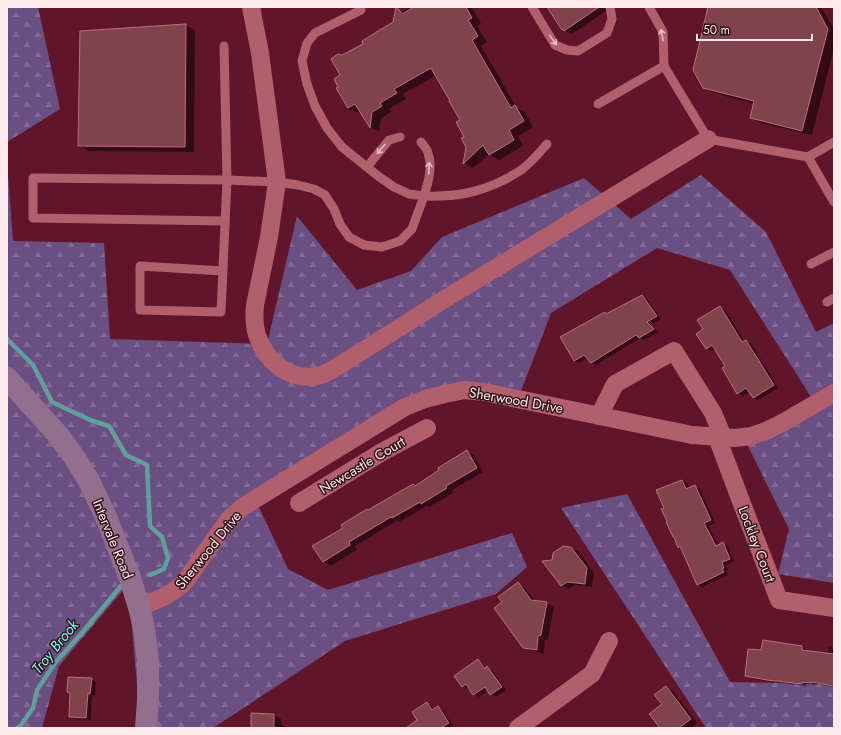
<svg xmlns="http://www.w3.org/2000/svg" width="841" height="735" font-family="Jost,sans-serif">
	<defs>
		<pattern id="forest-firs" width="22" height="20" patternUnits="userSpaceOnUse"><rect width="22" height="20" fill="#6c4f82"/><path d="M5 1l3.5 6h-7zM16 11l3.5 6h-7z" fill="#826894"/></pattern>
	</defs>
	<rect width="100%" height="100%" fill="#61152a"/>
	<!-- forest -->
	<g fill="url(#forest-firs)">
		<path d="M7,7H38L60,109L7,142Z"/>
		<path d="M7,161L13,241L104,243L110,339L267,344L297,216L357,290L411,271L442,237L584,178L631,219L701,175L766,232L816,332L834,323V583L778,574L789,529L745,440L815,403L730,270L657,248L551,313L518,399L438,394L255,499L288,569L328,590L512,533L527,567L496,594L345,641L213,728H141L128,584L59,666L42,728H7Z"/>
		<path d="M627,494L730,682L834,684V728H706L561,508Z"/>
	</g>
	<!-- shadow -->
	<g fill="#0007">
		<path d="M410,7H471L481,23L477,26L487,42L481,46L517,108L525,112L533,127L518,136L523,146L499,160L489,154L473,168L464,163L467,147L461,120L452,101L437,75L403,94L406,99L389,109L391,112L381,118L379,132L370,127L361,111L358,113L348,108L340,87L342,76L343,56L365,44L394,23L396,15Z"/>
		<path d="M548,7H609L610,8L572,34L563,30Z"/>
		<path d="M709,7H821L834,29V48L812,135L760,123L751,117L754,104L714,93L704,88Z"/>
		<path d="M186,25L195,30L194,152L89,151L79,146Z"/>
		<path d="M642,296L647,299L661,319L650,325L658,332L644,340L640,338L596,365L591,362L588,358L579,363L575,360L605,313L608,314Z"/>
		<path d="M720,307L725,310L745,342L746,341L751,343L778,388L758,400L754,398L750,391L743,396L738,393L726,366L716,349L712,351L707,349L698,334L705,330Z"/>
		<path d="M467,451L474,455L483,472L452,490L453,493L429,507L426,506L399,522L398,520L355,546L357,550L331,566L323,561L344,528L369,511L413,485L415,486Z"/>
		<path d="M682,481L687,483L689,489L695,486L700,489L715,523L708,526L719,546L723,543L728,546L734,561L726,565L728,570L726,571L728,575L702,587L698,585L682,549L679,547L665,508Z"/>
		<path d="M571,548L579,552L594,573L592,587L575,585L569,589L562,585L553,561Z"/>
		<path d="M518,584L525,588L535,601L546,603L554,607L548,639L545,640L544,653L531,651L524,647L504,602Z"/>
		<path d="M802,647L807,650L806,651L829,654L828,647L834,648V687L817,684V685L807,684L806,686L773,682L751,678L746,675L762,652Z"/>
		<path d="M478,660L482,663L486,668H488L492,670L506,690L496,697L491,694L488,690L479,697L474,694L469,688L467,689L463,686Z"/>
		<path d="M91,679L96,682L95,696L92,695L91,720L75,719L70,716Z"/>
		<path d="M666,687L673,691L697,723L691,728H661L663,704Z"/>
		<path d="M427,703L432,706L434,710L438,708L442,710L453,725L449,728H412L419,721Z"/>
		<path d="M252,714L274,715L281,719V724L286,728H252Z"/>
	</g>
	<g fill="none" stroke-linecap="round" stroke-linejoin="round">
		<!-- stream -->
		<g stroke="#619f9c" stroke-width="4.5">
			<path d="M7,339L33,365L52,402L90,420L109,426L126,455L147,465L150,526L162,537L168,558L164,569L150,575"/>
			<path d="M17,728L21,725L33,708L37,690L55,663L81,634L121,586"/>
		</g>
	</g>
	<!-- building -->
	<g fill="#80424d" stroke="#c16d7c">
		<path d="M396,7H397L402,14L414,7H466L472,18L468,20L478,36L472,40L511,108L515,105L524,121L509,130L514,140L489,155L483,145L463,164L466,147L461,138L464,137L456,122L460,120L449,101H450L431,68L394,89L397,93L380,103L382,106L372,112L370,128L355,104L348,108L336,88L338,87L334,79L340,75L331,59L338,54L342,55L363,44L362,41L393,22Z"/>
		<path d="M547,7H599L564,31L563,29L562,30Z"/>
		<path d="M708,7H816L828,29L802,131L750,118L754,101L703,88L693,70Z"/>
		<path d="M186,24L185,147L78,146L80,31Z"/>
		<path d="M642,295L657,316L647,322L654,329L639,338L636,335L591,363L584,355L574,361L560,337L605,312L606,314Z"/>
		<path d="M720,306L742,342L746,340L774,385L753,398L746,388L737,394L722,368L725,366L712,345L706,349L696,334L703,329L697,320Z"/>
		<path d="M467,450L477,468L446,486L447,488L421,504L420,502L392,518L391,517L349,542L350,545L323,562L312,546L343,528L341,525L367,509L368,510L413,484L415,486L439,470L438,468Z"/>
		<path d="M682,480L686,489L695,485L711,520L704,523L716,546L723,542L730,559L722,562L724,568L722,569L724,572L697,585L680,546L678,548L674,537H673L666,522L667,521L661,509L664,508L656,490Z"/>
		<path d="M563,546L571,547L587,568L585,584L567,582L561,586L542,561L552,560L553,553Z"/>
		<path d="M518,582L531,600L547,602L541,635L538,636L537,650L523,648L494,608L502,602L498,597Z"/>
		<path d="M763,640L802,646V650L834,654V686L812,682V683L802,682V684L767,680L745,676L748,649L761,650Z"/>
		<path d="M478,659L485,669L487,666L502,687L490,695L485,687L473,695L466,684L462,687L454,676Z"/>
		<path d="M68,677L92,678L90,694L88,693L86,718L69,717L70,693L67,692Z"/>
		<path d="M666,686L691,719L679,728H660L649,714L662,704L654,695Z"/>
		<path d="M427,702L432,710L438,706L449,723L441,728H406L417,720L412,712Z"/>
		<path d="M251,713L274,714V728H251Z"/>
	</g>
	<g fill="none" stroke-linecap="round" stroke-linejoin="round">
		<!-- lane -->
		<g stroke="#b15e6d" stroke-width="9">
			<path d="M532,7L555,45L567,50L578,51L607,33L612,19L610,7"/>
			<path d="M649,7L663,32L664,66"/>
			<path d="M224,46L227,180L33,178V218L225,221"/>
			<path d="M598,104L664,66L708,139L808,157L834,202"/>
			<path d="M421,142C423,145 427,149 428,153C433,167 428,183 424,196C456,197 479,193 508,178C512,175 517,173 521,170C531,163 539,153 547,144"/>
			<path d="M808,157L834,142"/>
			<path d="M367,167L389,140L400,137"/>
			<path d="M811,264L834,252"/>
			<path d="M223,271L140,266V310L221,312L227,180L277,182L298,185L314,189L325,195L334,209L340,224L349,237L364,245L382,247L400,241L412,229L424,196L409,194L394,187L378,176L342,147L327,128L315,106L307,84L302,61L307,43L315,33L361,10"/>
			<path d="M827,302L834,298"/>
		</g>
		<!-- street -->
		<g stroke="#b15e6d" stroke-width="18">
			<path d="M251,7L260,53L277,182L269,237L255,305C254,315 254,325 257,335C266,362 291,383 321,375C327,373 334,368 340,365L453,294L708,139"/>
			<path d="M599,416L615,384L674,351L713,413L723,437"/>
			<path d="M717,437L739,496L779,600L834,608"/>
			<path d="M299,503L382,452L427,428"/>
			<path d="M139,607C157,600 169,596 184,583L229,519L244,506L405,407L425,399L445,394L465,390L484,392L692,435L735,438L751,436L766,431L784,422L834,393"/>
			<path d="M518,728L592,674L609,641"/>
		</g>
		<!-- secondary -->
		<path stroke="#936f8f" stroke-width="22" d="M7,378L58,435L75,458L89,481L106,517L130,578L139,607L144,628L148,660V701L146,728"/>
	</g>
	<!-- one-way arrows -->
	<defs><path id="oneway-shaft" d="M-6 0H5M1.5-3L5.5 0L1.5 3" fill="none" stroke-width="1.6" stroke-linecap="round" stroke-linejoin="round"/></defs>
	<g stroke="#e6bfc6">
		<use href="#oneway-shaft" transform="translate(662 35) rotate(-100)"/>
		<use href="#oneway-shaft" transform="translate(553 40) rotate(54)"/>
		<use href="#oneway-shaft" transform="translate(381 149) rotate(130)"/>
		<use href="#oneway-shaft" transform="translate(429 168) rotate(-88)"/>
	</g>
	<g text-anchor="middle" stroke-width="3" stroke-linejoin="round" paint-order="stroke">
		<!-- street labels -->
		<g font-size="14" fill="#fde9ec" stroke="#321118">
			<text transform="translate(516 400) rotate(10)" y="5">Sherwood Drive</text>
			<text transform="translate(362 465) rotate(-31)" y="5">Newcastle Court</text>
			<text transform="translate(113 539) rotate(68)" y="5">Intervale Road</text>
			<text transform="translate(757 544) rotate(69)" y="5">Lockley Court</text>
			<text transform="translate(208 550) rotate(-51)" y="5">Sherwood Drive</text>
		</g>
		<!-- water labels -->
		<g font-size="15" font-style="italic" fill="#7afbf2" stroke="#321118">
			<text transform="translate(55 647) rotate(-51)" y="5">Troy Brook</text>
		</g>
	</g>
	<!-- border -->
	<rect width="841" height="735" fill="none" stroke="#fde9ec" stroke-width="16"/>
	<!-- scale -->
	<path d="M697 34v6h115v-6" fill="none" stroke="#fde9ec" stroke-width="2"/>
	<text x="703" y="34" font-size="12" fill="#fde9ec" stroke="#321118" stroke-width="3" paint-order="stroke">50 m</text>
</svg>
